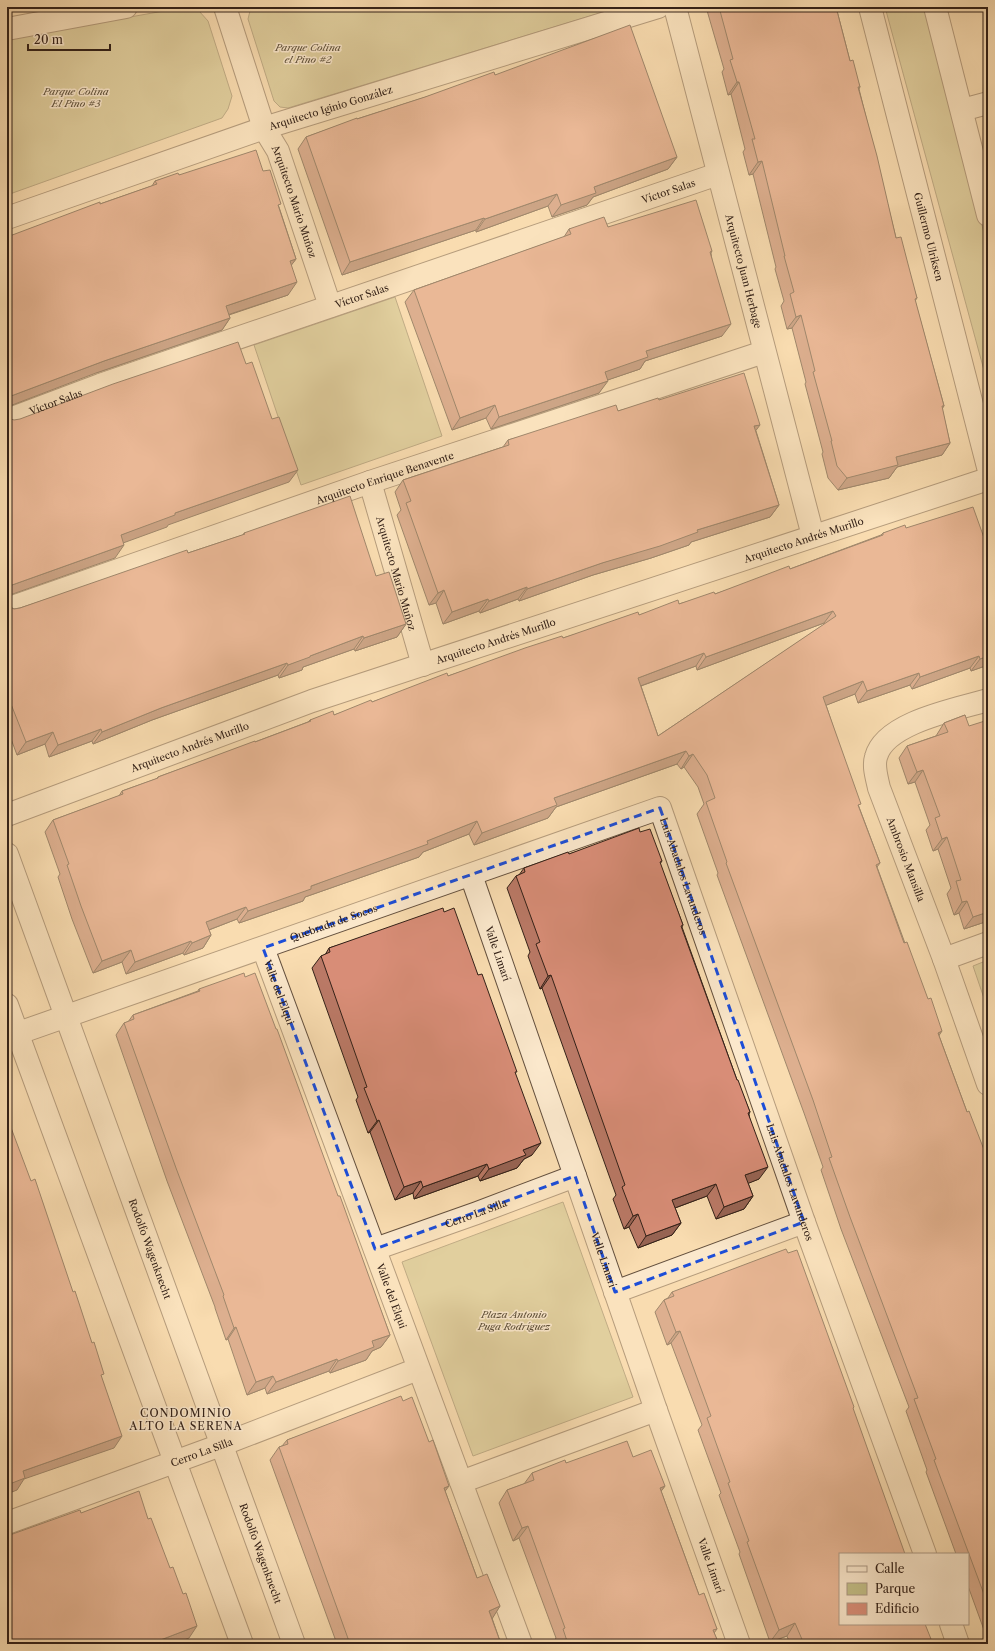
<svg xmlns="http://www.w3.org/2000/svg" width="995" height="1651" font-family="'Libre Caslon Text',serif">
	<rect width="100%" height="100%" fill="#f9dcb0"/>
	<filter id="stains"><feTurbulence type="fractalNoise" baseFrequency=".005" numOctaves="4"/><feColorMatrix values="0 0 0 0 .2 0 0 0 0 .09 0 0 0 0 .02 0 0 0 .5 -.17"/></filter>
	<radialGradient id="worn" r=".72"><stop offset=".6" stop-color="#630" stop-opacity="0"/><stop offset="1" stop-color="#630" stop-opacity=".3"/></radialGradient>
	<!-- green -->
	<g fill="#c3bf87" stroke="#7b7050">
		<path d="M186,7L199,11L208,21L232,96L228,109L222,118L7,195V39Z"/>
		<path d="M257,7H620L288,108L280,107L274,101L248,19L250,11Z"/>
		<path d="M885,7H927L988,249V385Z"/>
		<path d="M395,297L442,436L301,485L254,345Z"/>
		<path d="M988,960V1010L973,966Z"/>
		<path d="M563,1202L633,1397L473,1456L402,1262Z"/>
	</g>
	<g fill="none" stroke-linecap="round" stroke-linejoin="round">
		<defs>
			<g id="minor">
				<path id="s1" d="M225,7L264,128L278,151L330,306"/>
				<path id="s2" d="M675,7L813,536"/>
				<path id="s3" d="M870,7L988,467"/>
				<path d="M935,7L988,215"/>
				<path d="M7,29L126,7"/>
				<path d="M962,110L988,103"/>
				<path id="s4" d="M7,218L264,128L658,7"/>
				<path id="s5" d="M7,420L100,385L718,174"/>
				<path id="s6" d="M370,482L423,665"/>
				<path id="s7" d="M7,609L370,482L764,352"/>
				<path id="s8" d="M988,700C958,709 885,722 876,757C873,767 877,778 879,788L944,959L988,1084"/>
				<path id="s9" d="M7,815L312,701L988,479"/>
				<path id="s10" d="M7,854L294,1644"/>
				<path id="s11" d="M471,875L656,1410L739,1644"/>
				<path id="s12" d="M263,948L521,1644"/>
				<path d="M944,959L988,943"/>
				<path d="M7,1005L242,1644"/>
				<path id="s13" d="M7,1037L660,808L804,1222L925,1554"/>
				<path id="s14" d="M375,1249L477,1213L575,1176"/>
				<path d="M615,1292L804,1222"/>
				<path d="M461,1482L656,1410"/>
				<path id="s15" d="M7,1523L221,1445L418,1369"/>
				<path d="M951,1624L958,1644"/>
			</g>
		</defs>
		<!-- minor casing -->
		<use href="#minor" stroke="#64503e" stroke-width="24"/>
		<!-- minor -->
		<use href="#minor" stroke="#fbe8cc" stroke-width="22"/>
	</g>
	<!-- wall -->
	<g fill="#ba7966" stroke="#332118" fill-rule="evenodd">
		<path d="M706,7H836L850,61L860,87L859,89L896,238L917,298L915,301L944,406L942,409L950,443L942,455L897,467L889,478L838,490L828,478L822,454L823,452L805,384L806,382L792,328L787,329L781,306L784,301L775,269L776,267L753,174L749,175L743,152L745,149L731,94L728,95L722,72L724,69Z"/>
		<path d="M495,75L677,157L668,169L593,197L587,205L552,217L548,206L476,232V230L342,275L298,149L306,137L357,119Z"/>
		<path d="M263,171L279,207L296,259L291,265L288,295L229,315L230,318L222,330L96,373L100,204L152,186L155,181L179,175Z"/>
		<path d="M608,227L712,251L711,253L722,336L645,361L640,369L607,380L599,393L491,429L486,418L452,430L405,302L414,290L564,237L569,229Z"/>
		<path d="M659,400L756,431L779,505L770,517L691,542L689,545L651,558L593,575L519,601L518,599L480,613L479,611L443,624L436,603L429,605L397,515L401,510L395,492L403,480L503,447L508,440L618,411Z"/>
		<path d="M906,528L988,665L971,671L970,668L912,689L910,685L858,703L855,694L826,705L859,807L880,863L877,867L967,1112L988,1160V1641L968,1586V1554H956L926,1472L927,1470L906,1411L909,1407L841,1229L821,1170L823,1167L804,1113L717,875L718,873L697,814L704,804L698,787L684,767L681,769L677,764L556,807L548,818L474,845L469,834L423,852L419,857L305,897L303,901L239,923L237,919L209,930L211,935L203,948L184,955L183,953L126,974L122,962L93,973L72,919L58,877L60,874L45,832L53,820L119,796L122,791L156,779L158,777L255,742L308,722L310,720L334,715L448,676L563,638L639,615L715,594L790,569L881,535L883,533ZM824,623L825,624L658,736L641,686L696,666L697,670Z"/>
		<path d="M244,533L376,576L406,624L397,637L355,651L354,649L303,667L302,670L279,678L278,675L152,720L93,744L92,741L49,757L45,744L17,755L7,728V605L8,606L14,609L20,608L188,553L243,535Z"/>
		<path d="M965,715L988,921L964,929L959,913L954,915L947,894L951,888L938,849L933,851L926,830L930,825L915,782L908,784L899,758L907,746L936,736L944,723Z"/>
		<path d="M640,832L662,861L660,864L683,925L682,927L737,1080L750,1112L749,1114L759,1179L748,1183L753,1196L744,1209L716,1219L707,1196L675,1208L681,1223L672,1235L638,1248L629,1227L624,1229L613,1199L616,1195L542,988L540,989L528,956L530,952L507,888L516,876L519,875L524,868Z"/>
		<path d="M444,912L478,975L515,1073L532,1155L524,1159L517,1168L480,1181L478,1176L414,1199L413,1193L395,1200L370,1132L368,1133L356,1100L358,1097L312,968L321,956L325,955L329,948Z"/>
		<path d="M199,989L338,1196L390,1335L381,1347L372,1351L366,1360L330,1373L329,1371L267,1394L265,1388L247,1395L228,1339L226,1340L215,1308V1307L167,1181L116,1035L124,1023L128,1022L133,1015L198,991Z"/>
		<path d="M672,1292L853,1409L840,1554L933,1644H790L787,1636L770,1642L739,1554L740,1552L719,1495L721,1493L698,1430L702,1425L671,1343L667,1345L655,1312L664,1300L668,1298Z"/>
		<path d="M403,1401L445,1491L477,1578L500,1606L492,1618L501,1644H337L270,1460L279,1447L282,1446L287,1440Z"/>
		<path d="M633,1457L665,1486L661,1491L699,1595L717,1629L714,1633L719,1644H555L554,1641L556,1638L519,1538L513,1541L499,1503L507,1490L524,1484L532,1473L566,1463Z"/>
	</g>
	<!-- shaded-wall -->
	<g fill="#976353" stroke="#332118">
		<path d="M737,82H739L731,94L728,95Z"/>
		<path d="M677,157L668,169L593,197L587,205L552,217L561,205L594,187Z"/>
		<path d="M762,161L753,174L749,175L758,162Z"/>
		<path d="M557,194L548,206L476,232L485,219Z"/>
		<path d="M484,218L476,230L342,275L350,262Z"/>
		<path d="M296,259L287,271L290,261Z"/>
		<path d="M297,282L288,295L218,318L226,306Z"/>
		<path d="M801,315L792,328L787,329L796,317Z"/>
		<path d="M230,318L222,330L96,373L7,407V399L11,396L104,361Z"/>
		<path d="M731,324L722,336L645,361L640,369L596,384L605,372L646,351Z"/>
		<path d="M608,381L599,393L491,429L499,417Z"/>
		<path d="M495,405L486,418L452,430L460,418Z"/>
		<path d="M760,425L751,437L754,426Z"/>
		<path d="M950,443L942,455L897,467L889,478L838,490L847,478L896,457Z"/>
		<path d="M298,470L289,482L168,525L167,527L112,547L121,535L175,513Z"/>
		<path d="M779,505L770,517L691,542L689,545L651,558L593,575L519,601L527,589L697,530Z"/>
		<path d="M124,545L115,558L7,596V588L12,585Z"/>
		<path d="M527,587L518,599L480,613L489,601Z"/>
		<path d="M444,590L436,603L429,605L438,593Z"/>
		<path d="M488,599L479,611L443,624L452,612Z"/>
		<path d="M833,611L824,623L697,670L706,657Z"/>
		<path d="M406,624L397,637L355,651L364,638Z"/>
		<path d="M363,636L354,649L303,667L302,670L279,678L288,665L310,656Z"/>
		<path d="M704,653L696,666L629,690L638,678Z"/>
		<path d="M979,656L970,668L912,689L920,677Z"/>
		<path d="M988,656V665L971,671L980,659Z"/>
		<path d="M287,663L278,675L152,720L93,744L102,732L161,708Z"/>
		<path d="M919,673L910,685L858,703L867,691Z"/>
		<path d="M863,681L855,694L814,710L823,697Z"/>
		<path d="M101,729L92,741L49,757L58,745Z"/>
		<path d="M53,732L45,744L17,755L26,742Z"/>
		<path d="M686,751L677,764L556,807L548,818L474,845L482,833L554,798Z"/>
		<path d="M693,754L684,767L681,769L689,756Z"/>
		<path d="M923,770L915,782L908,784L917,772Z"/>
		<path d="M477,821L469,834L423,852L419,857L305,897L303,901L239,923L248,911Z"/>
		<path d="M947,837L938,849L933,851L942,839Z"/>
		<path d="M967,901L959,913L954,915L962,902Z"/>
		<path d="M246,907L237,919L198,934L206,922Z"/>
		<path d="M988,912V921L964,929L973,917Z"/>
		<path d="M211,935L203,948L184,955L192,943Z"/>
		<path d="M191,941L183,953L126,974L135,962Z"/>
		<path d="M131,950L122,962L93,973L102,961Z"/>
		<path d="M551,975L542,988L540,989L548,976Z"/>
		<path d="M942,1031L934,1043L938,1033Z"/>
		<path d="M379,1120L370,1132L368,1133L377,1121Z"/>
		<path d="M541,1143L532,1155L524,1159L517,1168L480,1181L489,1169L523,1150Z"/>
		<path d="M487,1164L478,1176L414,1199L423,1187Z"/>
		<path d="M768,1167L759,1179L737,1188L745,1175Z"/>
		<path d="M421,1181L413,1193L395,1200L404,1187Z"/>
		<path d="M716,1184L707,1196L664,1212L672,1200Z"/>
		<path d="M753,1196L744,1209L716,1219L724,1207Z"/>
		<path d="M638,1214L629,1227L624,1229L633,1216Z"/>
		<path d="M681,1223L672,1235L638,1248L646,1236Z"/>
		<path d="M236,1327L228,1339L226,1340L234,1328Z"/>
		<path d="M680,1331L671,1343L667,1345L676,1332Z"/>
		<path d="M390,1335L381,1347L372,1351L366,1360L330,1373L338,1361L372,1341Z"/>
		<path d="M337,1359L329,1371L267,1394L276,1382Z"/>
		<path d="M273,1376L265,1388L247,1395L256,1382Z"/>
		<path d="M122,1436L114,1448L24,1479L17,1490L7,1494V1485L23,1471Z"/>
		<path d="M449,1486L440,1498L444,1488Z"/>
		<path d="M665,1486L656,1498L660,1488Z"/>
		<path d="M528,1526L519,1538L513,1541L522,1528Z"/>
		<path d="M500,1606L492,1619L489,1611Z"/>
		<path d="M795,1623L787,1636L770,1642L779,1630Z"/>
		<path d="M197,1626L189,1638L174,1644H150Z"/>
	</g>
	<!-- building -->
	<g fill="#d88d77" stroke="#332118" fill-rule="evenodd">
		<path d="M719,7H836L850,61L853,60L860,87H858L877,156L896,238L901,237L908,264L917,298L915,299L944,406H942L950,443L896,457L898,465L847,478L837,466L831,441H832L813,372L815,371L801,315L796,317L790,294L794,292L784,256H785L762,161L758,162L752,139H755L739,82H737L730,60L733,59Z"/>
		<path d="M630,25L677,157L594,187L596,193L561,205L557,194L485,219L484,218L350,262L306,137L357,118V119L425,97L494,72L495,75Z"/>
		<path d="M256,150L263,171L270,170L281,204L278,205L296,259L290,261L297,282L226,306L230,318L104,361L11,396L7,399V237L100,202V204L157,184L155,181L178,173L179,175Z"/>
		<path d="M696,200L712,251L710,252L731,324L646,351L648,357L605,372L608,381L499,417L495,405L460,418L414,290L571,234L569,229L604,217L608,227Z"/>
		<path d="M238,342L246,364L252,362L272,419L279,417L298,470L175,513V515L121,535L124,545L12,585L7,588V416L8,418L14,420L20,419L113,384Z"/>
		<path d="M744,373L760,425L754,426L779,505L697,530L698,532L660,546L602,563L527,589V587L489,601L488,599L452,612L444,590L438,593L406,503L411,501L403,480L509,445L508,440L616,405L618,411L658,398L659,400Z"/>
		<path d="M350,496L376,576L389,572L406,624L364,638L363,636L310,656V657L288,665L287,663L161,708L102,732L101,729L58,745L53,732L26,742L7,694V617L9,616L7,610V605L8,606L14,609L20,608L187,550L188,553L245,534L244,533Z"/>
		<path d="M973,507L988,549V656L980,659L979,656L920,677L919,673L867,691L863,681L823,697L861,804L858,805L880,863L876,865L904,943L907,942L928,999L931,998L942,1031L938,1033L967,1112L969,1111L988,1160V1605L934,1460L936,1459L914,1399L918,1398L850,1217L829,1158L832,1157L813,1100L726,863L727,862L706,802L715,798L707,775L693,754L689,756L686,751L554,798L557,805L482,833L477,821L427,841L428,844L311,886V889L248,911L246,907L206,922L211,935L192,943L191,941L135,962L131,950L102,961L81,906L67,865L69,864L53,820L123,794L122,791L158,778V777L255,741V742L311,721L310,720L333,711L334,715L371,700L372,702L447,673L448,676L525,648L562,636L563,638L638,612L639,615L678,600L679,604L714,592L715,594L789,566L790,569L883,535V533L905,525L906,528ZM833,611L836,616L658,736L638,678L704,653L706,657Z"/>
		<path d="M965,715L969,726L988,720V912L973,917L967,901L962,902L956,881L961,880L947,837L942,839L935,818L940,816L923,770L917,772L907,746L948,732L944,723Z"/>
		<path d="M639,828L640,832L650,829L662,861L660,862L683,925L681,926L737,1080H738L750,1112L748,1113L768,1167L745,1175L753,1196L724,1207L716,1184L672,1200L681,1223L646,1236L638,1214L633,1216L622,1187L625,1185L551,975L548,976L536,944L540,942L516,876L525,872L524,868L568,852L569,854Z"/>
		<path d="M443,908L444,912L454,908L478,975L482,974L517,1072H515L541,1143L523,1150L526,1155L489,1169L487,1164L423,1187L421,1181L404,1187L379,1120L377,1121L364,1088L367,1087L321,956L330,952L329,948Z"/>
		<path d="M244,973L245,977L255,973L276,1029H277L338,1196H340L390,1335L372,1341L374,1347L338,1361L337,1359L276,1382L273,1376L256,1382L236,1327L234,1328L223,1296L224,1295L176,1168L124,1023L134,1019L133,1015L200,991L199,989Z"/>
		<path d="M7,1117L31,1181L35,1179L73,1292L75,1291L92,1343L94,1342L104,1374L101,1375L122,1436L23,1471L25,1478L7,1485Z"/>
		<path d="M786,1249L788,1253L797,1250L854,1407L853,1408L905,1554H840V1624H925L933,1644H804L795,1623L779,1630L747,1542L749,1541L728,1483L730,1482L707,1418L711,1416L680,1331L676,1332L664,1300L674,1296L672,1292Z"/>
		<path d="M401,1396L403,1401L412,1397L429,1442L433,1440L449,1486L444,1488L477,1578L487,1574L500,1606L489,1611L501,1644H350L279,1447L288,1444L287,1440Z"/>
		<path d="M627,1441L633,1457L651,1450L665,1486L660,1488L699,1595L704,1593L717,1629L713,1630L719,1644H568L563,1629L565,1628L528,1526L522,1528L507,1490L534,1480L532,1473L565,1460L566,1463Z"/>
		<path d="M139,1491L148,1519L151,1518L170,1568L173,1567L183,1594L186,1593L197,1626L150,1644H7V1536L80,1510L81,1513Z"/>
	</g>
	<!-- marked area -->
	<path d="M0 0H995V1651H0ZM660,808L804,1222L615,1292L575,1176L375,1249L263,948Z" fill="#f9dcb0" fill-opacity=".55" fill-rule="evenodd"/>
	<path fill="none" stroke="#1d4ed8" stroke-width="3" stroke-dasharray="8 5" stroke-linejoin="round" d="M660,808L804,1222L615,1292L575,1176L375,1249L263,948Z"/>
	<g text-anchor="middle" stroke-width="3" stroke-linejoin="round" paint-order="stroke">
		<!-- park labels -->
		<g font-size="10" font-style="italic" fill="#5e5039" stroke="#fbe8cc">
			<text x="308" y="51">Parque Colina<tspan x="308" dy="12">el Pino #2</tspan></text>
			<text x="76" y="95">Parque Colina<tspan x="76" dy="12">El Pino #3</tspan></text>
			<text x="514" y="1318">Plaza Antonio<tspan x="514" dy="12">Puga Rodríguez</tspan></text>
		</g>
		<!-- street labels -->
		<g font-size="10" fill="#332118" stroke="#fbe8cc">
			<text dy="4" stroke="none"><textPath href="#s4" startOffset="342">Arquitecto Iginio González</textPath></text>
			<text dy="4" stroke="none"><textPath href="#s5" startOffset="700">Víctor Salas</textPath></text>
			<text dy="4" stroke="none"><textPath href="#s1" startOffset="207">Arquitecto Mario Muñoz</textPath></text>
			<text dy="4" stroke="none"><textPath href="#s3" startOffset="237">Guillermo Ulriksen</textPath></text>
			<text dy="4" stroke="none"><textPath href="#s2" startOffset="273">Arquitecto Juan Herbage</textPath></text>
			<text dy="4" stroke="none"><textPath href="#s5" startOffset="376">Víctor Salas</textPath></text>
			<text dy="4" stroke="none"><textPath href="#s5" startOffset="52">Víctor Salas</textPath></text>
			<text dy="4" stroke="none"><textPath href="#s7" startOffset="400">Arquitecto Enrique Benavente</textPath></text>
			<text dy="4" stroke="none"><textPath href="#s9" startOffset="843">Arquitecto Andrés Murillo</textPath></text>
			<text dy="4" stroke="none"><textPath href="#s6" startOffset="95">Arquitecto Mario Muñoz</textPath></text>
			<text dy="4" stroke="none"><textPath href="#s9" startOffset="519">Arquitecto Andrés Murillo</textPath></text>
			<text dy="4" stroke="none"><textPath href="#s9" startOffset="195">Arquitecto Andrés Murillo</textPath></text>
			<text dy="4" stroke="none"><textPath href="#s8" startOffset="238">Ambrosio Mansilla</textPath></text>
			<text dy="4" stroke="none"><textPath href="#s13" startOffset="764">Luis Abadalos Lavanderos</textPath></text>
			<text dy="4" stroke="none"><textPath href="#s13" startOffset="346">Quebrada de Socos</textPath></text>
			<text dy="4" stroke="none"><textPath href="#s11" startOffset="83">Valle Limarí</textPath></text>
			<text dy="4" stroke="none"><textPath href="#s12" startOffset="47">Valle del Elqui</textPath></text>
			<text dy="4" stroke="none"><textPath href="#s13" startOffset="1088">Luis Abadalos Lavanderos</textPath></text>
			<text dy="4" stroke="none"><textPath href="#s14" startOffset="107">Cerro La Silla</textPath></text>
			<text dy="4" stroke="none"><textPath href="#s10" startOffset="420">Rodolfo Wagenknecht</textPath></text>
			<text dy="4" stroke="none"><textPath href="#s11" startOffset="407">Valle Limarí</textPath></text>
			<text dy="4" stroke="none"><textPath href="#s12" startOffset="371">Valle del Elqui</textPath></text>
			<text dy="4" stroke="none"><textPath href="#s15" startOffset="207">Cerro La Silla</textPath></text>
			<text dy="4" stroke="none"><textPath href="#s10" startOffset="744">Rodolfo Wagenknecht</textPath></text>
			<text dy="4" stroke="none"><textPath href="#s11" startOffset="731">Valle Limarí</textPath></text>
		</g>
		<!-- neighbourhood labels -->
		<g font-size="11" letter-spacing="1" fill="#332118" stroke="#fbe8cc">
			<text x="186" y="1417">CONDOMINIO<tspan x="186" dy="13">ALTO LA SERENA</tspan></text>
		</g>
	</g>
	<!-- margin -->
	<rect width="995" height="1651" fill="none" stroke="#f9dcb0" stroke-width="24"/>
	<rect x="8" y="8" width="979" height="1635" fill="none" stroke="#332118" stroke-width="2"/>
	<rect x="12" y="12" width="971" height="1627" fill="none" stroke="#332118"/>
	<!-- legend -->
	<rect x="839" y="1553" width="130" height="72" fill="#fbe8cc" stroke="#ab9884"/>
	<rect x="847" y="1566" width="20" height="6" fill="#fbe8cc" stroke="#ab9884"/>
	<text x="875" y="1573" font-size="12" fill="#332118">Calle</text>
	<rect x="847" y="1583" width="20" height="12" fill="#c3bf87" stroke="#ab9884"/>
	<text x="875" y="1593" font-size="12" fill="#332118">Parque</text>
	<rect x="847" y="1603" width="20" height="12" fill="#d88d77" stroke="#ab9884"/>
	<text x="875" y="1613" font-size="12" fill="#332118">Edificio</text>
	<!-- scale -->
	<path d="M28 44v6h82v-6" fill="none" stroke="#332118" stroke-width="2"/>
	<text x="34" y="44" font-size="12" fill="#332118" stroke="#fbe8cc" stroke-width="3" paint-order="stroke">20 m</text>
	<rect width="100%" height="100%" filter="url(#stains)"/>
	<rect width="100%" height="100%" fill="url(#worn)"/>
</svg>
